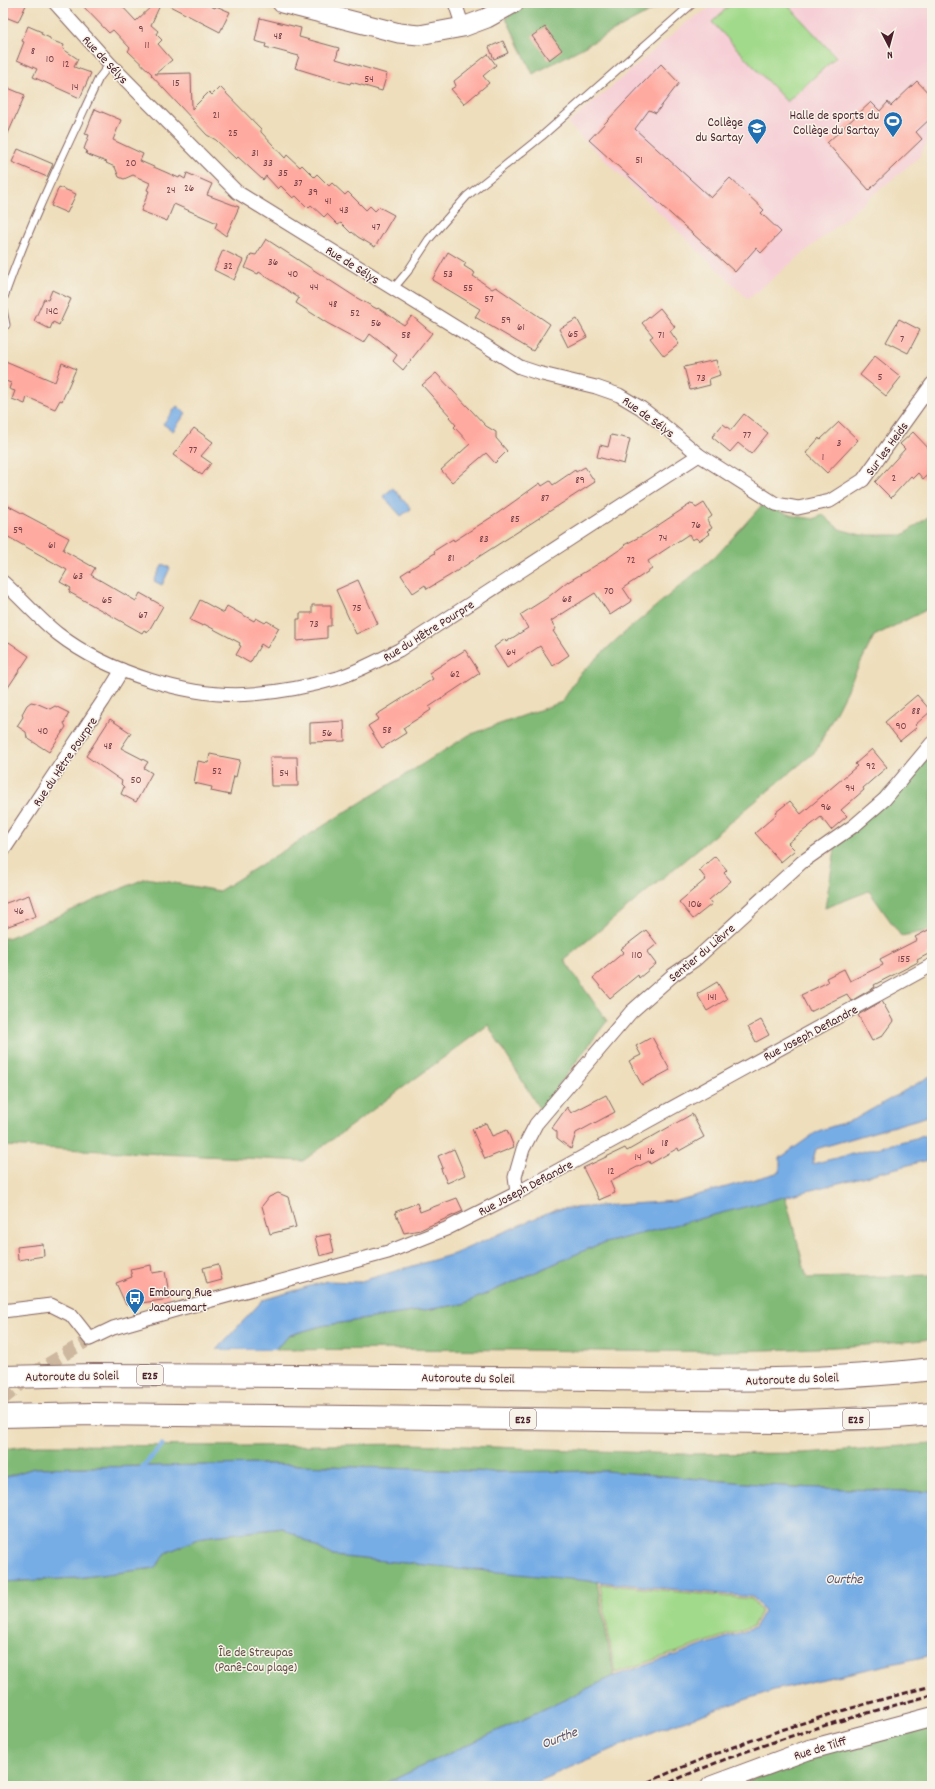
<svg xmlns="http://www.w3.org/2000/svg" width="935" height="1789" font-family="Dekko,sans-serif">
	<rect width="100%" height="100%" fill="#f7f3e8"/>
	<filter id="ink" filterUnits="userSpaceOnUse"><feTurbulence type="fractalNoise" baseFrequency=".025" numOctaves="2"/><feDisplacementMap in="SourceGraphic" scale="8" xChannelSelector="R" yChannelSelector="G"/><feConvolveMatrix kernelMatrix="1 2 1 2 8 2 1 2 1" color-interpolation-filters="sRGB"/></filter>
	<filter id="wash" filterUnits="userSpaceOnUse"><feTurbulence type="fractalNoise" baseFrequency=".012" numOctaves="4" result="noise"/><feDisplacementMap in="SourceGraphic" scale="16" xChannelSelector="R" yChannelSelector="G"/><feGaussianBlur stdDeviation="0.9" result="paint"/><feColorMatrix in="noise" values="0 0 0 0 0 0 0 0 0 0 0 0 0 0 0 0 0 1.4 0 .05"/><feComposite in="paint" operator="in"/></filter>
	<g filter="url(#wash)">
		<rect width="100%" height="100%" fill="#eedebc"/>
		<!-- built -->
		<path fill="#f6cfd6" d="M718,3H932V133L919,157L748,299L568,124L687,22Z"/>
		<!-- green -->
		<g fill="#a2da8b" stroke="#767c5b">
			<path d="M732,3H786L836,57L787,102L712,22Z"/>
			<path d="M600,1584L752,1599L761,1611L753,1626L615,1673Z"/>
		</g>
		<!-- forest -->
		<g fill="#81ba77" stroke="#666c51">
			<path d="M528,3H666L533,74L506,18Z"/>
			<path d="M761,506L795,516L814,519L823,515L839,529L861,535H903L932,514V602L928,609L874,636L816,751L564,960L607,1021L540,1110L488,1025L303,1161L3,1146V938H8L146,878L219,891L469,735L562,702L579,675L616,640L719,553Z"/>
			<path d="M932,743V930L901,936L869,891L825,908L837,838Z"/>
			<path d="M785,1196L807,1278L932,1275V1339C796,1354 659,1352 522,1350C440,1349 357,1349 274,1350L290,1335L321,1326L463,1304L597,1245Z"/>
			<path d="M413,1444L680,1454L804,1453L932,1444V1492L793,1487L606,1471L498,1472L270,1464L34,1468L3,1478V1449L37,1445L245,1446Z"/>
			<path d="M284,1528L333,1556L597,1581L614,1676L380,1786H3V1582L77,1578L154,1568L168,1552L203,1537Z"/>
			<path d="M932,1725V1786H737L833,1747Z"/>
		</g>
		<!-- water -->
		<g fill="#77ade5" stroke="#606688">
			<path d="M177,406L186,413L173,431L163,424Z"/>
			<path d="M393,488L411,509L401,516L383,496Z"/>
			<path d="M163,564L170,568L162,585L154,581Z"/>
			<path d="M932,1075V1115L816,1149L812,1164L932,1134V1159L597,1245L463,1304L321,1326L290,1335L274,1350H216L263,1300L327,1281L358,1282L454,1254L556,1209L676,1201L780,1172V1158L818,1131L855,1119Z"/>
			<path d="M270,1464L498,1472L606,1471L793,1487L932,1492V1655L774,1690L657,1730L527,1786H380L614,1676L754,1628L764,1611L753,1597L333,1556L283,1528L203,1537L168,1552L154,1568L77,1578L3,1582V1478L34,1468Z"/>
		</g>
		<!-- pier -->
		<path fill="#eedebc" d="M214,1350H277L274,1352H216Z"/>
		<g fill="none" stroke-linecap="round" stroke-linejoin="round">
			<!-- stream -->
			<path stroke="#77ade5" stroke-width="5" d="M140,1470L162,1445"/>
		</g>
		<g id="blocks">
			<!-- building -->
			<g fill="#ffaaa0">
				<path d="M5,3H27L18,22L3,16V8Z"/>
				<path d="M80,3H119L136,21L155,3H161L151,25L158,31L156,34L162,40L158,44L172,60L155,74L191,73L192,109L209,92L212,95L220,87L261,129V132L285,158L287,155L300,167L302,165L314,177L317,174L329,186L332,183L345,195L348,192L366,210L370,206L375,211L379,207L394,215L375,247L358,237L352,232L351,233L341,223L338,225L327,214L324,217L311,205L308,208L296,196L293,198L281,186L278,189L266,176L263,180L238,157L236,159L216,140L207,135L151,75L152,74L128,51L130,48L113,30L109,33Z"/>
				<path d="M164,3H204L215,8L216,6L230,12L220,32Z"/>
				<path d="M260,18L301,28L299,37L339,48L336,59L387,74L382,91L351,82L350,84L331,79L295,68L299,56L265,47L266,44L255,41Z"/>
				<path d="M28,26L42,32L41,34L50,38V40L64,45L63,49L78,59L74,67L91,73L80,98L33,77L37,69L17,60L24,42L22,41Z"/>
				<path d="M545,27L562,50L549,60L532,36Z"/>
				<path d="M503,41L508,53L494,59L489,47Z"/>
				<path d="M488,54L496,65L483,76L489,83L464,104L451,89L456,86L454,81Z"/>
				<path d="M661,64L679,83L656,113L649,110L635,129L711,198L730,178L764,210L761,213L781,232L761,253L756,248L735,272L589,140Z"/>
				<path d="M917,81L932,97V117L916,132L922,139L869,190L827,143L871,102L880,111L888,102L891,106Z"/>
				<path d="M8,88L25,95L3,145V100Z"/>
				<path d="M95,109L121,120L113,140L143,154L140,161L179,178L180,176L185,179L187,173L212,184L207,195L239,207L226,236L215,228L217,223L174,204L167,221L141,211L149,191L147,190L150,183L133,175L124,179L119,177L115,167L106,163L107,162L86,154L87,151L84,149L89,135L85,134Z"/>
				<path d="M18,149L53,164L47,177L12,162Z"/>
				<path d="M59,187L76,194L67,213L51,206Z"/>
				<path d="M266,239L357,298L377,309L378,308L404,325L412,316L432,333L403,370L393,361L397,355L370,334L364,343L327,323L296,303L299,298L284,288L259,272L258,274L245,268L251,254L256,255Z"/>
				<path d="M223,250L243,260L234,280L214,270Z"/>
				<path d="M448,252L466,263L464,266L475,273L473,276L492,289L496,287L550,324L533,351L475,317L480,309L432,280Z"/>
				<path d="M52,290L71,299L59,325L53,322L50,329L34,321L44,299L48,300Z"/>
				<path d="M660,308L675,327L670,331L679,344L664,356L650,338L653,336L642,323Z"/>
				<path d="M577,319L587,337L568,347L559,329Z"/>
				<path d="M899,319L920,330L908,353L886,342Z"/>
				<path d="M875,356L901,377L886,396L860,375Z"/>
				<path d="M3,360L55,382L62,363L76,369L62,401L60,400L55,409L27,397L25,404L12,399L15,391L9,389L11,383L3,380Z"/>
				<path d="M716,360L720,375L709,379L710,385L690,390L684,367Z"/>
				<path d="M436,373L486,426L496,432V438L507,451L495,463L486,453L452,482L441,470L470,444L454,427L456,425L449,417L450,416L422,385Z"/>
				<path d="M744,414L768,433L751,454L738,443L730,452L712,437L723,424L731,430Z"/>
				<path d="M839,422L858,440L827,473L806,453L819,438L820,440Z"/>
				<path d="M194,428L213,442L201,456L211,463L202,475L173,455Z"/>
				<path d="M913,432L932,452V471L923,479L918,473L913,478L911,476L891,498L875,482L905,449L900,444Z"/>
				<path d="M611,435L630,439L624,464L597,457L600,445L608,447Z"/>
				<path d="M585,467L595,482L449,576L427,589L425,585L413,593L401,575L435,553L434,551L453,539L454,541L498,513L540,483L542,486L550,481L553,485L575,470L576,472Z"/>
				<path d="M3,503L69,538L63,550L95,568L91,575L136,601L140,593L163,606L148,632L144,630L142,633L69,592L71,588L60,582L67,570L3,534Z"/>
				<path d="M692,503L696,508L704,503L712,516L707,520L712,528L707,531L710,534L699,541L696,538L692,540L689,534L648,561L652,569L623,588L631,600L630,602L610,615L595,593L551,621L556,629L553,631L569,655L553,666L540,646L507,668L494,647L505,639L506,642L528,628L520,615L547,598L568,581V582L603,561L625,546L624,545L645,534Z"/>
				<path d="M358,580L378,624L356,634L336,590Z"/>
				<path d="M200,600L224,613L227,606L254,621L256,618L265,623L267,621L279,628L267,648L261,644L250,663L236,655L241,646L239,645L240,643L204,624L203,626L190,620Z"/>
				<path d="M312,605H331V626H327V638L297,641V619H300V613H312Z"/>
				<path d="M9,642L29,656L3,695V651Z"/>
				<path d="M465,650L480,673L429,707L431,710L403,728L406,733L382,748L368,726L379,719L376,715L433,679L429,673Z"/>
				<path d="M917,695L931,711L915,725L917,727L900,741L885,722Z"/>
				<path d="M31,702L36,703L50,709L55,706L69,713L64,723L66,727L49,752L27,738L26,732L17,726L23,717L22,714L27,705Z"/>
				<path d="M110,719L131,733L121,748L148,762L144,768L152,773L136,802L121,794L124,787L121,784L122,781L86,756Z"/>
				<path d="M344,721L345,741L310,742V723Z"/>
				<path d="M872,749L887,767L863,788L864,790L841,810L847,816L831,830L821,817L788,843L795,850L781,862L755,833L777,814L776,812L790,801L801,814L857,766L855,764Z"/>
				<path d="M210,754L240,760L236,777L234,776L230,795L211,791L212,787L194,783L198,761L208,763Z"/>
				<path d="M270,757H297L298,786H271Z"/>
				<path d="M715,856L727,870L724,873L731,881L709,900L712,904L693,919L679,902L706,879L699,870Z"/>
				<path d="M29,895L36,916L3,928V904Z"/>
				<path d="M932,928V952L917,960L918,962L874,985L875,987L851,1001L847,994L810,1012L801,995L828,982L826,978L844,969L850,981L883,965L880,959L917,940L915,937Z"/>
				<path d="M646,930L657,944L647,952L656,964L639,978L638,975L610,998L593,978L624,952L621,949Z"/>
				<path d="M717,982L727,999L707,1011L697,994Z"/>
				<path d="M882,1001L893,1021L882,1036L872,1041L858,1015Z"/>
				<path d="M761,1020L769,1035L756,1042L748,1027Z"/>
				<path d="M652,1037L670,1070L642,1085L629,1061L641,1055L636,1046Z"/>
				<path d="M606,1095L615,1112L576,1133L571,1149L557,1138V1132L552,1128L567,1107L571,1113Z"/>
				<path d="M692,1114L704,1137L679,1151L678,1148L650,1164L649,1161L610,1181L615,1193L599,1200L583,1168L625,1148L627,1151Z"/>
				<path d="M486,1123L492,1136L507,1130L514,1147L485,1159L472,1129Z"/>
				<path d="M454,1149L465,1175L447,1183L441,1169L443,1168L438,1156Z"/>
				<path d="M278,1193L288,1197L296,1227L270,1234L262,1206L269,1197Z"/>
				<path d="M457,1198L463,1211L420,1230L404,1233L395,1212L417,1203L420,1212Z"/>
				<path d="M330,1234L334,1252L320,1256L315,1237Z"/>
				<path d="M43,1244L44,1256L18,1260L17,1247Z"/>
				<path d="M218,1264L222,1280L207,1284L203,1268Z"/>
				<path d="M151,1265L152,1273L165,1271L170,1299L126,1305L116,1283L132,1277L130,1269Z"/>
			</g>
		</g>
	</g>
	<g filter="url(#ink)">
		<use href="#blocks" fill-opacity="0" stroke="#83625e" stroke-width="1"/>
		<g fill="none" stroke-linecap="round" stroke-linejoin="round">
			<!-- minor-tunnel -->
			<path stroke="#cdb89f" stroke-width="13" stroke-dasharray="13 6" stroke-linecap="butt" d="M3,1399L38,1370L90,1339"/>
			<defs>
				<g id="service">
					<path d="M393,289L408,271L429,239L467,196L542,136L693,3"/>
					<path d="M3,300C29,224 65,151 99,78L110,64"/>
					<path d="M3,310L6,325"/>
				</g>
				<g id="minor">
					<path d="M55,3L110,64L237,192L520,367L538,373L596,387L619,395L641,408L662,424L699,455L776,504L798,508L830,501L863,480L932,384"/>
					<path d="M455,3L463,27"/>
					<path d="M3,582C22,599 39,619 58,634C107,672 190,699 252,694C280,692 311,686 338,678C359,671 379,660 399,650L699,455"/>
					<path d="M3,851L103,701L122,670"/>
					<path d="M517,1193L515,1177L523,1149L536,1124L631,1012L673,975L696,959L802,862L855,825L885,799L932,743"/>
					<path d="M3,1311L51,1305L71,1315L90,1339L113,1328L179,1309L388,1252L446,1229L517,1193L932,965"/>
				</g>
				<g id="secondary">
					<path d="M282,3L399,33L419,35L463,27L487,18L514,3"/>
					<path d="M711,1786L808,1750L932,1717"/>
				</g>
				<g id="motorway">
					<path d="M297,1376C397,1377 497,1378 597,1379C709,1380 821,1382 932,1369"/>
					<path d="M3,1416L92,1414L779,1422L897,1417L932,1414"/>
				</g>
			</defs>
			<!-- service casing -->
			<use href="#service" stroke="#83625e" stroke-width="9"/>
			<!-- minor casing -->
			<use href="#minor" stroke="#83625e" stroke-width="15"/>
			<!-- secondary casing -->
			<use href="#secondary" stroke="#83625e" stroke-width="21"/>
			<!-- motorway casing -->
			<use href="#motorway" stroke="#83625e" stroke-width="24"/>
			<!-- service -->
			<use href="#service" stroke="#fff" stroke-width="7"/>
			<!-- minor -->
			<use href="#minor" stroke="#fff" stroke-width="13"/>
			<!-- secondary -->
			<use href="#secondary" stroke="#fff" stroke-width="19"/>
			<!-- motorway -->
			<use href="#motorway" stroke="#fff" stroke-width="22"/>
			<!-- rail -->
			<g stroke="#4a1f2b" stroke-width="3" stroke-dasharray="6 3" stroke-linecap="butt">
				<path d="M640,1786C734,1742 832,1712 932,1686"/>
				<path d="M662,1786C748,1746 841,1720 932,1695"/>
			</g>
			<defs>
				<path id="motorway-bridge" d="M3,1377L94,1375L297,1376"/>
			</defs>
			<!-- motorway-bridge casing -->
			<use href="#motorway-bridge" stroke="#83625e" stroke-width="24" stroke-linecap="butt"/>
			<!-- motorway-bridge -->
			<use href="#motorway-bridge" stroke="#fff" stroke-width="22"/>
		</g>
	</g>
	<!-- icons -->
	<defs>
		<symbol id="stadium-pin" viewBox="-11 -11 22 30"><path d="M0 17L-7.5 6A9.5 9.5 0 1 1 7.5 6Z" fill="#1f6fb2" stroke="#f7f3e8"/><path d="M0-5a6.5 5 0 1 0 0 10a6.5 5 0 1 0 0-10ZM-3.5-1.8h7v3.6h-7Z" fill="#fff"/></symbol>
		<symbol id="school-pin" viewBox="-11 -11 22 30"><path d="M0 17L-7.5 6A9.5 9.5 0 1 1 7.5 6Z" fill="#1f6fb2" stroke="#f7f3e8"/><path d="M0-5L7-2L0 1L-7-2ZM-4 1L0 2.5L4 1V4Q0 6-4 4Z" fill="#fff"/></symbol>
		<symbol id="bus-pin" viewBox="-11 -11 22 30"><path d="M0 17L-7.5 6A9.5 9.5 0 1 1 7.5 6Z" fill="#1f6fb2" stroke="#f7f3e8"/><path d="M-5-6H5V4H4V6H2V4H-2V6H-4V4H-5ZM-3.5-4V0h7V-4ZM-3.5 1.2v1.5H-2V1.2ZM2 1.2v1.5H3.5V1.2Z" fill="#fff"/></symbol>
	</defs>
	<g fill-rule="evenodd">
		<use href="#stadium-pin" x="882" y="110" width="22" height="30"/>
		<use href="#school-pin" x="746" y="117" width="22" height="30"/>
		<use href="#bus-pin" x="124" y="1287" width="22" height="30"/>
	</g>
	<g text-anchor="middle" stroke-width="3" stroke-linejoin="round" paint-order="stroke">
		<!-- number labels -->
		<g font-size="11" fill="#774248">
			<text x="141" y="32">9</text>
			<text x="278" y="39">48</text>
			<text x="147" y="48">11</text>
			<text x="33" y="54">8</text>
			<text x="50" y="62">10</text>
			<text x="66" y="67">12</text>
			<text x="369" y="82">54</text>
			<text x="176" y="86">15</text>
			<text x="75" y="90">14</text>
			<text x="216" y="118">21</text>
			<text x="233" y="136">25</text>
			<text x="255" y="156">31</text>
			<text x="639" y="163">51</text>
			<text x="131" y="166">20</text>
			<text x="268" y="166">33</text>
			<text x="283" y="176">35</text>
			<text x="298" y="186">37</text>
			<text x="189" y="191">26</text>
			<text x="171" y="193">24</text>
			<text x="313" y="195">39</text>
			<text x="328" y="204">41</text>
			<text x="344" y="213">43</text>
			<text x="376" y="230">47</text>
			<text x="273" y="265">36</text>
			<text x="228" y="269">32</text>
			<text x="293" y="277">40</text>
			<text x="448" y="277">53</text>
			<text x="314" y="290">44</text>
			<text x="468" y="291">55</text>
			<text x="489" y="302">57</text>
			<text x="333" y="307">48</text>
			<text x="52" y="314">14C</text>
			<text x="355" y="316">52</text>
			<text x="506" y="323">59</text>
			<text x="376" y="326">56</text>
			<text x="521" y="330">61</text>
			<text x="573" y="337">65</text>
			<text x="406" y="338">58</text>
			<text x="661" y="338">71</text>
			<text x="902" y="342">7</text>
			<text x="880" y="380">5</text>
			<text x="701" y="381">73</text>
			<text x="747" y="438">77</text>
			<text x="839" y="446">3</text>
			<text x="193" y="453">77</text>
			<text x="823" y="460">1</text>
			<text x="894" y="481">2</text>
			<text x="580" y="483">89</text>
			<text x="545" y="501">87</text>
			<text x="515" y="522">85</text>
			<text x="696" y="528">76</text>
			<text x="18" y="533">59</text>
			<text x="663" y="541">74</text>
			<text x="484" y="542">83</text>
			<text x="52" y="548">61</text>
			<text x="451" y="561">81</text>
			<text x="631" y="563">72</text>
			<text x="78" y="579">63</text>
			<text x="609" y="594">70</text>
			<text x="567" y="602">68</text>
			<text x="107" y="603">65</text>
			<text x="357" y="611">75</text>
			<text x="143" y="618">67</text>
			<text x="314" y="627">73</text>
			<text x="511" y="655">64</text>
			<text x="455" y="677">62</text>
			<text x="916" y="714">88</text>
			<text x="901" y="729">90</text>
			<text x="387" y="733">58</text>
			<text x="43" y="734">40</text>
			<text x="327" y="736">56</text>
			<text x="108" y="749">48</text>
			<text x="871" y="769">92</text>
			<text x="217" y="774">52</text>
			<text x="284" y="776">54</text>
			<text x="136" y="783">50</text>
			<text x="850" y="791">94</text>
			<text x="826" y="810">96</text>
			<text x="695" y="907">106</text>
			<text x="19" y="914">46</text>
			<text x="637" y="958">110</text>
			<text x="904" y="962">155</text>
			<text x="712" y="1000">141</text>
			<text x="665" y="1146">18</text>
			<text x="651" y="1154">16</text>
			<text x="638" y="1160">14</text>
			<text x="611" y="1174">12</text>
		</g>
		<!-- shield labels -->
		<g fill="#f7f3e8" stroke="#7e5f64" stroke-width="1">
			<rect x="137" y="1365" width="26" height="20" rx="3"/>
			<rect x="510" y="1409" width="26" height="20" rx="3"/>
			<rect x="843" y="1409" width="26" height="20" rx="3"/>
		</g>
		<g font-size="12" font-weight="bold" fill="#4a1f2b">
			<text x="150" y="1379">E25</text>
			<text x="523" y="1423">E25</text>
			<text x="856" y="1423">E25</text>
		</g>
		<!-- street labels -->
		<g font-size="13" fill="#4a1f2b" stroke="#f7f3e8">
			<text transform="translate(106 59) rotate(47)" y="5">Rue de Sélys</text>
			<text transform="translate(353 264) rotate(32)" y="5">Rue de Sélys</text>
			<text transform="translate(649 416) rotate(36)" y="5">Rue de Sélys</text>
			<text transform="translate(886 448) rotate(-54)" y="5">Sur les Heids</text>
			<text transform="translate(428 630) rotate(-32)" y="5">Rue du Hêtre Pourpre</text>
			<text transform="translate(64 761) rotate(-56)" y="5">Rue du Hêtre Pourpre</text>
			<text transform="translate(701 952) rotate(-40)" y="5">Sentier du Lièvre</text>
			<text transform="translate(810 1032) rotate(-28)" y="5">Rue Joseph Deflandre</text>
			<text transform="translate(525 1187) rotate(-28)" y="5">Rue Joseph Deflandre</text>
			<text transform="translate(72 1375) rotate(-1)" y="5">Autoroute du Soleil</text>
			<text transform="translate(468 1377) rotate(1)" y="5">Autoroute du Soleil</text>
			<text transform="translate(792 1378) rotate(-2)" y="5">Autoroute du Soleil</text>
			<text transform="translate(820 1747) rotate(-17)" y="5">Rue de Tilff</text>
		</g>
		<!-- poi labels -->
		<g font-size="13" fill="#4a1f2b" stroke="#f7f3e8" text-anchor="end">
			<text x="879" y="119">Halle de sports du<tspan x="879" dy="15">Collège du Sartay</tspan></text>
			<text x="743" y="126">Collège<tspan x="743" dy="15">du Sartay</tspan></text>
			<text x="149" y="1296" text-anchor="start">Embourg Rue<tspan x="149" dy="15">Jacquemart</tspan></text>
		</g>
		<!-- park labels -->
		<g font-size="13" fill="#604e43" stroke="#f7f3e8">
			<text x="256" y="1656">Île de Streupas<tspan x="256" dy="15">(Panê-Cou plage)</tspan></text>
		</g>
		<!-- water labels -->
		<g font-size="14" font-style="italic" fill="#5a516c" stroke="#f7f3e8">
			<text x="844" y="1583">Ourthe</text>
			<text transform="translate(559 1737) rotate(-21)" y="5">Ourthe</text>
		</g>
	</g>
	<!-- margin -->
	<rect width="935" height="1789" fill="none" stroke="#f7f3e8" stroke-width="16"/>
	<!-- north arrow -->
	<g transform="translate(889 46) rotate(174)" stroke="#f7f3e8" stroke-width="3" paint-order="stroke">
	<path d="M0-3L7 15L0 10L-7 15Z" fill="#4a1f2b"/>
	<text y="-6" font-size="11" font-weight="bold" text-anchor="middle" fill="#4a1f2b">N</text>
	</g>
</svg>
